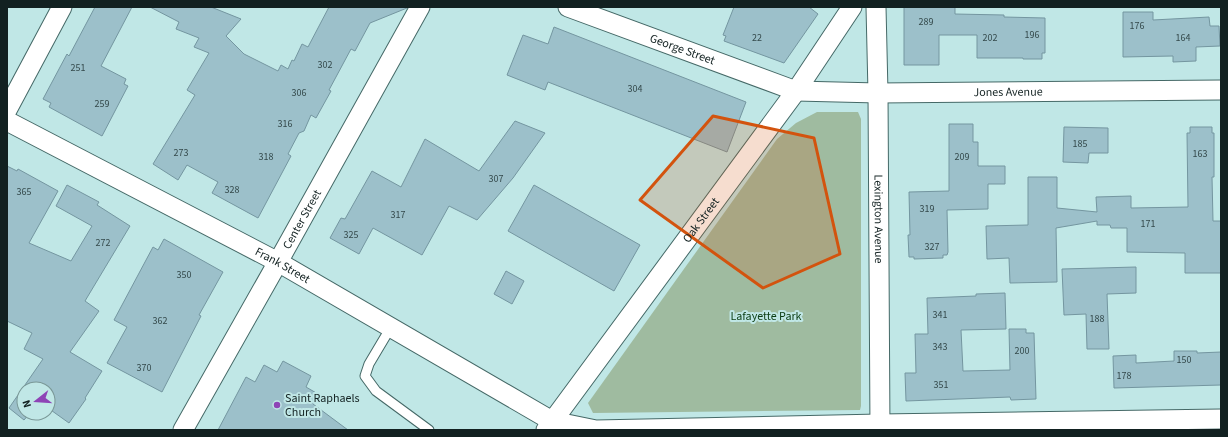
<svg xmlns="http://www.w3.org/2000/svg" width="1228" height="437" font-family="'Source Sans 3',sans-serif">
	<rect width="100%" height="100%" fill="#c0e7e6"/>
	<!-- green -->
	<path fill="#9fbba0" d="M817,112H858L861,119V406L860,410L593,413L588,403L777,139L796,123Z"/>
	<!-- building -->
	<g fill="#9cc0ca" stroke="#7496a0">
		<path d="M95,7H132L101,66L126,79L124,84L128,86L102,136L49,107L51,103L43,99L67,54L69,56Z"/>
		<path d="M150,7H211L241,19L226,36L244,54L278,71L281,65L288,69L292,60L294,61L302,44L308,47L329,7H407V8L370,23L355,51L351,49L329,90L331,91L316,118L311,115L304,131L299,133L288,154L291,156L258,218L212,193L218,182L187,165L178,180L153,164L195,95L187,90L209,53L194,47L199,38L176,29L179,22Z"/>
		<path d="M734,7H809L818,14L784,63L724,41L726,36L723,35Z"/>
		<path d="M904,7H955V14L1004,15V17L1045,18V53H1042V59H1023V58H977V35H939V65H904Z"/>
		<path d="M1123,12H1153V20L1209,17L1210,26H1219L1220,46L1196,47V61L1173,62V56L1123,57Z"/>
		<path d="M554,27L746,102L727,152L548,82L545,90L507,75L523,35L548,44Z"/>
		<path d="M515,121L545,133L513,178L477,220L449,206L422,255L373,228L359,254L330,238L341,218L345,219L372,171L401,187L425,139L479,171Z"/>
		<path d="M949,124H973V142H978V166H1005V184H988V209L947,210L948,252L947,255H943V258L914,259V257H909L908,235H910L909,192L949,191Z"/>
		<path d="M1064,127L1108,128V153H1089L1088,163L1063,162Z"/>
		<path d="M1190,127H1212V133H1214V177H1212L1213,221H1221V273H1185V253L1127,252V228H1111L1110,225H1097V221L1056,228L1057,282L1010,283L1009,258L987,259L986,226L1028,225V177H1057V208L1097,212L1096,197L1131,196V208L1188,207L1187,133H1190Z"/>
		<path d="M7,166L17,171L18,169L58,191L29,243L71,261L92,226L56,206L67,185L99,202L97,205L130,226L85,301L99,311L70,352L102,371L85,398L86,399L69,423L48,408V389H24V413H30L24,420L9,408L43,359L24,349L32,333L7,321Z"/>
		<path d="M534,185L640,245L614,291L508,231Z"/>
		<path d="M164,239L223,272L199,315L201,316L162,392L107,363L127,327L114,320L153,247L158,250Z"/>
		<path d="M1136,267V293L1107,294L1109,349H1087L1086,314L1064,315L1062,269Z"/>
		<path d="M506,271L524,281L512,304L494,294Z"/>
		<path d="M1005,293L1006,329L961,330L963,371L1010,370L1009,329H1026V333H1034L1036,399L1011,400L1010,397L906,401L905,373H916L915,334H928L927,298L976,296V294Z"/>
		<path d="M1174,351H1197V353L1221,352V385L1114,388L1113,356L1136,355V363L1174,361Z"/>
		<path d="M283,361L311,376L306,387L318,394L313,404L348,430H218L246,377L255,382L264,365L277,372Z"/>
	</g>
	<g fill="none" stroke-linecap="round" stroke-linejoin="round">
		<defs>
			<path id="lane" d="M391,327L369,364L365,376L376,391L429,430"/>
			<g id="street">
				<path id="s1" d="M568,7L796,91L878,93L1221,90"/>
				<path id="s2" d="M876,7L878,93L880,430"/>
				<path d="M7,110L62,7"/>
				<path id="s3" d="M7,121L278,262L552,421L596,430L880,424L1221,419"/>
				<path id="s4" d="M183,430L278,262L420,7"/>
				<path id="s5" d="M546,430L796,91L852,7"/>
			</g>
		</defs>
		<!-- lane casing -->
		<use href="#lane" stroke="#456967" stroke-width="11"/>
		<!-- street casing -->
		<use href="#street" stroke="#456967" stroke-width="21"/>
		<!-- lane -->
		<use href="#lane" stroke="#fff" stroke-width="9"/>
		<!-- street -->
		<use href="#street" stroke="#fff" stroke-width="19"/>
	</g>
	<!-- marked area -->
	<path fill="#d3530e" fill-opacity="0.2" stroke="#d3530e" stroke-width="3" stroke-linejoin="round" d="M713,116L814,138L840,254L763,288L640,200Z"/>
	<!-- markers -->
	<circle fill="#8e44b6" stroke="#c0e7e6" stroke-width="1.5" cx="277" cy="405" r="4"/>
	<g text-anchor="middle" stroke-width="4" stroke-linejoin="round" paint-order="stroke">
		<!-- number labels -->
		<g font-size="10" fill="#34494b">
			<text x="926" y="25">289</text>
			<text x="1137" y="29">176</text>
			<text x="1032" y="38">196</text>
			<text x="757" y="41">22</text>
			<text x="990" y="41">202</text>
			<text x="1183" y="41">164</text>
			<text x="325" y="68">302</text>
			<text x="78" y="71">251</text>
			<text x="635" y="92">304</text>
			<text x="299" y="96">306</text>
			<text x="102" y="107">259</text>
			<text x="285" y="127">316</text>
			<text x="1080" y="147">185</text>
			<text x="181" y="156">273</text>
			<text x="1200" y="157">163</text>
			<text x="266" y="160">318</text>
			<text x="962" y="160">209</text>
			<text x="496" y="182">307</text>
			<text x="232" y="193">328</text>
			<text x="24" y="195">365</text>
			<text x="927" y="212">319</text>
			<text x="398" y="218">317</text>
			<text x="1148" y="227">171</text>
			<text x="351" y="238">325</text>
			<text x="103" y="246">272</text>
			<text x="932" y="250">327</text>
			<text x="184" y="278">350</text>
			<text x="940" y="318">341</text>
			<text x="1097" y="322">188</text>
			<text x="160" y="324">362</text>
			<text x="940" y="350">343</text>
			<text x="1022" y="354">200</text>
			<text x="1184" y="363">150</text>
			<text x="144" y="371">370</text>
			<text x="1124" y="379">178</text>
			<text x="941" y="388">351</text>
		</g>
		<!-- street labels -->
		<g font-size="12" fill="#122121" stroke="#c0e7e6">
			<text dy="4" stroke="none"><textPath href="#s1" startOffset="122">George Street</textPath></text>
			<text dy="4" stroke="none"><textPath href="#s1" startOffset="455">Jones Avenue</textPath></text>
			<text dy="4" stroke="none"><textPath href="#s2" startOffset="212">Lexington Avenue</textPath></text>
			<text dy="4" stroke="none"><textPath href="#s4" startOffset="242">Center Street</textPath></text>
			<text dy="4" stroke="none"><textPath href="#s5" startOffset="261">Oak Street</textPath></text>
			<text dy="4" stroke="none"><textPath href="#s3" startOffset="311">Frank Street</textPath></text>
		</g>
		<!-- park labels -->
		<g font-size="12" fill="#0a3c12" stroke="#c0e7e6">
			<text x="766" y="320">Lafayette Park</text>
		</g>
		<!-- poi labels -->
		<g font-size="12" fill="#122121" stroke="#c0e7e6" text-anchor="start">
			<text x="285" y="402">Saint Raphaels<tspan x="285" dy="14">Church</tspan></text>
		</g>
	</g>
	<!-- border -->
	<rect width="1228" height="437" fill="none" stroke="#122121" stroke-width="16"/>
	<!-- north arrow -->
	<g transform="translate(36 401) rotate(253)"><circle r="19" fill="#c0e7e6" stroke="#7a9897"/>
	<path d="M0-3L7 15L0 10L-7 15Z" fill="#8e44b6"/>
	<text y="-6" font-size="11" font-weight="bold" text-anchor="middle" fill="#122121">N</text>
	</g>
</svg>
